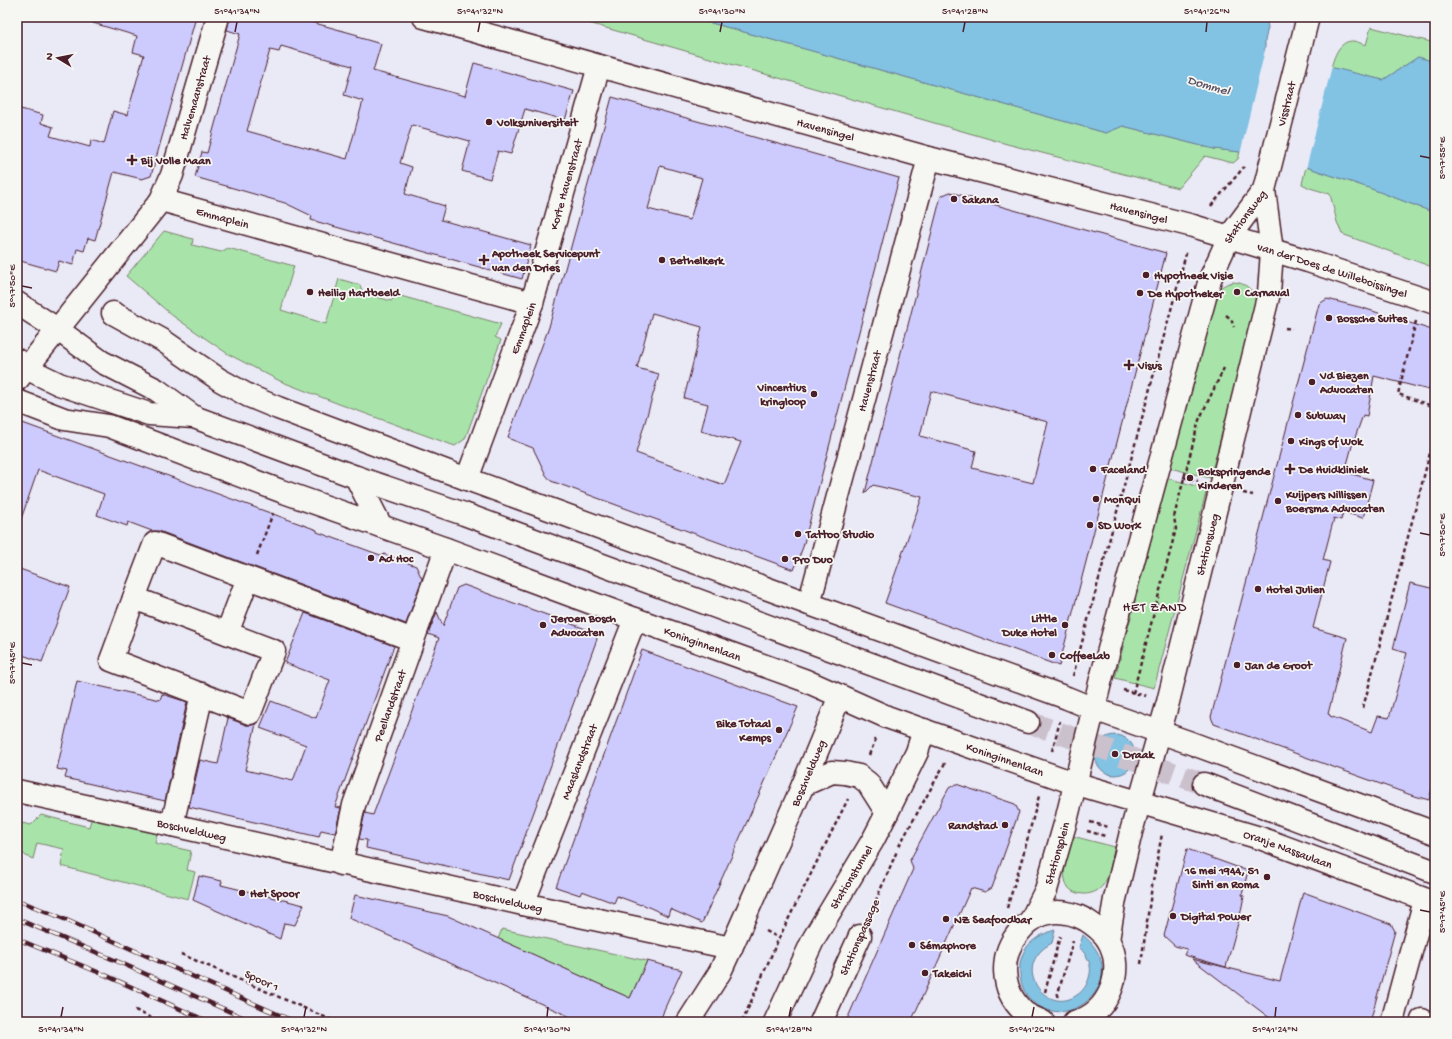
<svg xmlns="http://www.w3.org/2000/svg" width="1452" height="1039" font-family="'Gochi Hand',sans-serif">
	<rect width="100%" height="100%" fill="#eae9f6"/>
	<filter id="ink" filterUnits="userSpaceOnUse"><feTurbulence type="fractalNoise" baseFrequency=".025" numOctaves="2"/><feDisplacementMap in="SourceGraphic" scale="8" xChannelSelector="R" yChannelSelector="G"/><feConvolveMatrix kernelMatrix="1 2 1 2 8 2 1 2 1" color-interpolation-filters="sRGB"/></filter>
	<g filter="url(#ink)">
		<!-- green -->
		<g fill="#a8e4aa" stroke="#79826a">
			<path d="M568,17H690L1106,133L1123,126L1214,149L1240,152L1238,159L1233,163L1205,156L1178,188L1007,144Z"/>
			<path d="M1371,27L1435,43V62L1418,57L1383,80L1331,68C1334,57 1339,40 1354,41C1358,42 1363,44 1366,45Z"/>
			<path d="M1306,167L1369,188L1435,213V268L1342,234L1337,222L1330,194L1310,188L1302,184Z"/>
			<path d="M164,231L193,239L192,245L221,252L228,248L294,266L281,310L326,324L339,279L360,285L363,293L391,301L397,295L501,324L495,337L501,340L465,439L455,446L339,404L280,381L228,354L173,316L126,276Z"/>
			<path d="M1233,282C1246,283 1253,289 1257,302L1210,478L1170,468L1216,292C1221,286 1226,284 1233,282Z"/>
			<path d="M1167,478L1207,489L1154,688L1115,678Z"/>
			<path d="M93,813L158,829L155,843L191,851L187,870L195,872L188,899L61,866L64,849L37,843L33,859L26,856L17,848V822L31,825L41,815L89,827Z"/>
			<path d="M1072,836L1115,847C1112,858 1110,877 1103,885C1099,891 1091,894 1084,894C1052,893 1068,854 1072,836Z"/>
			<path d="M502,929L647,961L630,998L498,939Z"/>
		</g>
		<!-- water -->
		<g fill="#82c2e3" stroke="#6c8199">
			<path d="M690,17H1266L1268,27L1265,41V51L1383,80L1418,57L1435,62V213L1369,188L1306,167L1240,152L1214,149L1123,126L1106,133Z"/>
			<circle cx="1115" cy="755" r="20"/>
			<path d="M1055,930L1052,943C1008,966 1047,1017 1077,995C1083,991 1087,985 1089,978C1093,966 1088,956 1079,947L1083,935C1136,979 1067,1039 1029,998C1021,988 1019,976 1020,964C1023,944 1038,935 1055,930Z"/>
		</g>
		<!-- pier -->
		<path fill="#eae9f6" d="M1266,46H1268V49L1332,66L1306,169L1240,154Z"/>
		<!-- building -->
		<g fill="#cdcbfe" stroke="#4a1f2b" fill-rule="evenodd">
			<path d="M94,17H196L151,176L142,179L114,172L95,240L88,238L84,251L77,249L73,265L59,261L56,271L17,260V108L43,115L41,123L53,127L50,136L90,147L91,140L104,144L113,111L127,115L144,55L133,52L137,36L93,23Z"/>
			<path d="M230,17H293L358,35L357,37L381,44L373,71L465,96L474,63L574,91L565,120L525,109L511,154L498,151L490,179L462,171L470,141L412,125L400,163L412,167L405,194L445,206L441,220L531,245L522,279L311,220L312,216L285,203L195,177L202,152L207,153L240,34L227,30ZM281,46L352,66L344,95L363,101L347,159L247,131L270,50L279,52Z"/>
			<path d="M612,97L899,178L803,547L794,570L551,481L546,475L533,448L510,439V438L508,437L549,327ZM660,166L702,178L690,220L648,209ZM652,313L702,327L684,398L708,404L701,431L741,442L724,485L636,453L659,374L637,368Z"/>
			<path d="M950,192L1166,253L1059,666L885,603L922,497L873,485L865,493L941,196ZM931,391L1048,422L1033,483L972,468L976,451L920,436Z"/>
			<path d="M1327,299L1363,308L1435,331V368L1429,390L1374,376L1367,416L1363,415L1352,446L1345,472L1373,480L1363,518L1343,512L1341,520L1334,518L1323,560L1330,562L1313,628L1347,638L1328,714L1330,715V716L1372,732L1378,716L1389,718L1407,653L1393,649L1410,583L1435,589V776L1429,800L1411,795L1214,724L1211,717L1319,304Z"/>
			<path d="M17,421L317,530V532L383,556L384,554L416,566L422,579L406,624L159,531H152L128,522L127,526L97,515L104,494L38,470L20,522H17Z"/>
			<path d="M17,568L70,587L42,662L17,653Z"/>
			<path d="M464,585L594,632L597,639L509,880L366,848L367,840L359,839L365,813L373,815L439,638L428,634L437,612L443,626L457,588Z"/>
			<path d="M305,613L394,646L335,807L341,808L335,833L321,830L319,837L189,807L200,760L218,764L228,718L246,725H252L256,724L245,770L293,781L306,745L260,728L271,701L316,718L330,680L285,663Z"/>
			<path d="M642,650L798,707L702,923L670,909L668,916L642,904L641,905L617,896L614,903L582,891L580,895L556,887Z"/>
			<path d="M77,681L160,700L162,694L187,702L165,801L65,778L67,771L57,769Z"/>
			<path d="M956,784L1015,804L1019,812L992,888L985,892L971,888L911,1022H846L913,869L910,860L949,788Z"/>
			<path d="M1187,849L1248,871L1242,895L1244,896L1240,916L1226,967L1184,955L1187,949L1175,946L1164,936Z"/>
			<path d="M199,876L222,881L221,885L304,905L295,925L284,923L280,939L193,900Z"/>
			<path d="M1303,892L1391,924L1395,931L1370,1022H1275L1192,959L1280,981Z"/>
			<path d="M355,895L448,916L630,998L647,961L682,970L664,1010L660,1022H582L349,918Z"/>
		</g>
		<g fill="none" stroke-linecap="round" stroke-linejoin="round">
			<!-- minor-tunnel -->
			<path stroke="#cac1cd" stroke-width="22" stroke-dasharray="22 11" stroke-linecap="butt" d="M1028,722L1204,784"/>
			<defs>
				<g id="minor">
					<path id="s1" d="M424,17L929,158L1193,226L1308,261L1435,303"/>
					<path id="s2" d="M161,200L532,303"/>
					<path d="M17,303L57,329L102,362L157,390L194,417"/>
					<path d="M113,313L162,340L220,380L249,396L278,408L467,479L1067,698L1094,709L1188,742L1435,833"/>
					<path d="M17,360L26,368L59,384L149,414L194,417L356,477L464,514L1028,722"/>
					<path id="s3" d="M18,379L161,200L172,175L218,17"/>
					<path id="s4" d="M17,401L64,419L109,426L281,491L446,549L635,619L804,680L887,717L957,742L1074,783L1260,838L1435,903"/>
					<path d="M356,477L381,526"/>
					<path id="s5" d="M467,479L532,303L599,66"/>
					<path d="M134,598L274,651L250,713L111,660Z"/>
					<path d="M134,598L155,543L413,640"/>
					<path id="s6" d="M809,604L929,158"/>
					<path d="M227,633L248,578"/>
					<path d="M1204,784L1435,872"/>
					<path d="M803,785L832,772L845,773L859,776L868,783L887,813"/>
					<path id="s7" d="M17,791L172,825L523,904L731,948"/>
					<path d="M172,825L202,694"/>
					<path id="s8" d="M341,864L354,805L413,640L446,549"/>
					<path id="s9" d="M523,904L635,619"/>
					<path id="s10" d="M1031,920L1046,890L1067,817L1101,679L1210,279L1229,237L1264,190L1308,17"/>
					<path id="s11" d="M1108,940L1115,899L1131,832L1168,702L1269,293L1272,251L1264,190"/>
					<path d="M1422,1020L1425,1022"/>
					<path id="s12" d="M688,1022L720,972L731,948L803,785L840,696"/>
					<path id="s13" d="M775,1022L814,938L873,840L887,813L917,752L924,730"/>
					<path d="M821,1022L860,936"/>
					<path d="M1043,1022C1037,1019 1029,1016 1024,1012C1000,990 999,954 1020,931C1029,920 1042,912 1057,912C1066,912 1077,915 1086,920C1094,925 1102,931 1108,940C1126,970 1109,1015 1074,1022"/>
					<path d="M1392,1022L1425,900"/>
				</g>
			</defs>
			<!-- minor casing -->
			<use href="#minor" stroke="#4a1f2b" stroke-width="25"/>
			<!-- path -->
			<g stroke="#4a1f2b" stroke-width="2.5" stroke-dasharray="4 3" stroke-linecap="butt">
				<path d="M1211,206L1244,167"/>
				<path d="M1226,315L1231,319L1234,327"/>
				<path d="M1416,321L1398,394L1435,407"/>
				<path d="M1285,328L1292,329"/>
				<path d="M1183,477L1198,481"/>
				<path d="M1243,493L1253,495"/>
				<path d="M257,555L273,513"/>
				<path d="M1073,676L1187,250"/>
				<path d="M1123,690L1146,696"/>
				<path d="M1133,693L1176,529L1174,517L1199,420L1224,368"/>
				<path d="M1363,708L1435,434"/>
				<path d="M1052,751L1060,721"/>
				<path d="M869,755L876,739"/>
				<path d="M1090,822L1108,827"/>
				<path d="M1087,831L1105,836"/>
				<path d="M899,846L945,763"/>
				<path d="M1007,908L1022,859L1039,796"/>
				<path d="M870,914L897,851"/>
				<path d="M766,931L779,938"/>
				<path d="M181,954L336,1022"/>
				<path d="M1141,964L1152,886L1162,834"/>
				<path d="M1045,992L1060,936"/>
				<path d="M1057,997L1073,941"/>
				<path d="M135,1010L160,1022"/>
				<path d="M742,1022L779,938L848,799"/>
				<path d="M1163,1022H1183"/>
			</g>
			<!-- minor -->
			<use href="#minor" stroke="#f6f6f2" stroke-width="22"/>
			<defs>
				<g id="rail">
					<path d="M17,900L55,915L295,1022"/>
					<path d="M17,919L112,959L253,1022"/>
					<path d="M17,939L105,975L209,1022"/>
					<path d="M17,1017L27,1022"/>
				</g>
			</defs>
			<!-- rail casing -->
			<use href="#rail" stroke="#4a1f2b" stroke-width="4.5"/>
			<!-- rail -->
			<use href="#rail" stroke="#f6f6f2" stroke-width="3" stroke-dasharray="9" stroke-linecap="butt"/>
		</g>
	</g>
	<!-- ticks -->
	<path fill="none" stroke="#4a1f2b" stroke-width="1.5" d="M235,32L237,22M478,32L480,22M720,32L722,22M963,32L965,22M1206,32L1207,22M1420,156L1430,158M22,286L32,288M1420,533L1430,535M22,663L32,665M1420,910L1430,912M61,1017L63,1007M304,1017L306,1007M547,1017L548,1007M789,1017L791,1007M1032,1017L1034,1007M1275,1017L1276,1007"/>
	<!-- markers -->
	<g fill="#4a1f2b" stroke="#f6f6f2" stroke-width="1.5">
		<circle cx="489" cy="122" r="4"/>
		<path d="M130 154h4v4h4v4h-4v4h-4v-4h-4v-4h4z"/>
		<circle cx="954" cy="199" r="4"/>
		<path d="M482 254h4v4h4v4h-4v4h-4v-4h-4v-4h4z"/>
		<circle cx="662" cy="260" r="4"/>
		<circle cx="1146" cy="275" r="4"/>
		<circle cx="310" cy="292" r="4"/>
		<circle cx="1237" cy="292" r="4"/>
		<circle cx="1140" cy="293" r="4"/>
		<circle cx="1329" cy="318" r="4"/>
		<path d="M1127 359h4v4h4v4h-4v4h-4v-4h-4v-4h4z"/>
		<circle cx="1312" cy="382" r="4"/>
		<circle cx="814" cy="394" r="4"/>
		<circle cx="1298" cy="415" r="4"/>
		<circle cx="1291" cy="441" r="4"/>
		<circle cx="1093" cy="469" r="4"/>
		<path d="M1288 463h4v4h4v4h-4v4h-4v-4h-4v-4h4z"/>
		<circle cx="1190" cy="478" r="4"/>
		<circle cx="1096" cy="499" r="4"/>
		<circle cx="1278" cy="501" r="4"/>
		<circle cx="1090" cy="525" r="4"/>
		<circle cx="798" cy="534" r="4"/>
		<circle cx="371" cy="558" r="4"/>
		<circle cx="785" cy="559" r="4"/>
		<circle cx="1258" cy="589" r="4"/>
		<circle cx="543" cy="625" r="4"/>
		<circle cx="1065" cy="625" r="4"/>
		<circle cx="1052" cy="655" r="4"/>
		<circle cx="1237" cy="665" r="4"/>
		<circle cx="779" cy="730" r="4"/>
		<circle cx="1115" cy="754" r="4"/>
		<circle cx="1005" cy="825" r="4"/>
		<circle cx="1267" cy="877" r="4"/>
		<circle cx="242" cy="893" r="4"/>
		<circle cx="1173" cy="916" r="4"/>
		<circle cx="946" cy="919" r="4"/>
		<circle cx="912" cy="945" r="4"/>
		<circle cx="925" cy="973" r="4"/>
	</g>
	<g text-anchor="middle" stroke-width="3.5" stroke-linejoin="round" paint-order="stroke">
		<!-- street labels -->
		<g font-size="12" fill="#4a1f2b" stroke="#f6f6f2">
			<text dy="4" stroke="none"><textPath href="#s3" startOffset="337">Halvemaanstraat</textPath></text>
			<text dy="4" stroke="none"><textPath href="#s10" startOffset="860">Visstraat</textPath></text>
			<text dy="4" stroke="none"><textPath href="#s1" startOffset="417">Havensingel</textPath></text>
			<text dy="4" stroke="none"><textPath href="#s5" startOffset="311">Korte Havenstraat</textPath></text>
			<text dy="4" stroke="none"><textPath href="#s1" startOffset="741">Havensingel</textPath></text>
			<text dy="4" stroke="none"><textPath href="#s2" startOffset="64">Emmaplein</textPath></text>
			<text dy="4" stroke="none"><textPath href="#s10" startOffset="738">Stationsweg</textPath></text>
			<text dy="4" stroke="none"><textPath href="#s1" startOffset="943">van der Does de Willeboissingel</textPath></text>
			<text dy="4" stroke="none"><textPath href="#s5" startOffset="161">Emmaplein</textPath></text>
			<text dy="4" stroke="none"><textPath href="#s6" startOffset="231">Havenstraat</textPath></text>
			<text dy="4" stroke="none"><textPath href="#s11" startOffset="408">Stationsweg</textPath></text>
			<text dy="4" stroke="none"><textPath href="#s4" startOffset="728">Koninginnenlaan</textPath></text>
			<text dy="4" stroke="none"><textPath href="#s8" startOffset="166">Peellandstraat</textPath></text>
			<text dy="4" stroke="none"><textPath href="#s4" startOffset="1052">Koninginnenlaan</textPath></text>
			<text dy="4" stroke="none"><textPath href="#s9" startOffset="153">Maaslandstraat</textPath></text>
			<text dy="4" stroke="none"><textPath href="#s12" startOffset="277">Boschveldweg</textPath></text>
			<text dy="4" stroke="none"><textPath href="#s7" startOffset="179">Boschveldweg</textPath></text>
			<text dy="4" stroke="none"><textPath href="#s4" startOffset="1349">Oranje Nassaulaan</textPath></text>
			<text dy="4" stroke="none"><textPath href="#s10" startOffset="72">Stationsplein</textPath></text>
			<text dy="4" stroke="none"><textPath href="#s13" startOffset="164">Stationstunnel</textPath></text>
			<text dy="4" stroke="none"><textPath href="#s7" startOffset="503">Boschveldweg</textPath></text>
			<text transform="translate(859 937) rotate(-66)" y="4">Stationspassage</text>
			<text transform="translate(262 980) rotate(24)" y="4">Spoor 1</text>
		</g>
		<!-- poi labels -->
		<g font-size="12" font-weight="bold" fill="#4a1f2b" stroke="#f6f6f2" text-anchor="start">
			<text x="497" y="126">Volksuniversiteit</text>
			<text x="141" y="164">Bij Volle Maan</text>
			<text x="962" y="203">Sakana</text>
			<text x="492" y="257">Apotheek Servicepunt<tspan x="492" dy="14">van den Dries</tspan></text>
			<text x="670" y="264">Bethelkerk</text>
			<text x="1154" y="279">Hypotheek Visie</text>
			<text x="318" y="296">Heilig Hartbeeld</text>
			<text x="1245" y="296">Carnaval</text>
			<text x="1148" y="297">De Hypotheker</text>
			<text x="1337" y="322">Bossche Suites</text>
			<text x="1138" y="369">Visus</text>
			<text x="1320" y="379">Vd Biezen<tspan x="1320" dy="14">Advocaten</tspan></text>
			<text x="806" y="391" text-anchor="end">Vincentius<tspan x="806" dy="14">kringloop</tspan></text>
			<text x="1306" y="419">Subway</text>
			<text x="1299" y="445">Kings of Wok</text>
			<text x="1101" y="473">Faceland</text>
			<text x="1299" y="473">De Huidkliniek</text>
			<text x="1198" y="475">Bokspringende<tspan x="1198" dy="14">Kinderen</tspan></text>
			<text x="1286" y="498">Kuijpers Nillissen<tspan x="1286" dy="14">Boersma Advocaten</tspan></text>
			<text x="1104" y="503">MonQui</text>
			<text x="1098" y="529">SD Worx</text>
			<text x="806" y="538">Tattoo Studio</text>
			<text x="379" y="562">Ad Hoc</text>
			<text x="793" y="563">Pro Duo</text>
			<text x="1266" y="593">Hotel Julien</text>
			<text x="551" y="622">Jeroen Bosch<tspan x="551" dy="14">Advocaten</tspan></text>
			<text x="1057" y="622" text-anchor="end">Little<tspan x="1057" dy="14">Duke Hotel</tspan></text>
			<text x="1060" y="659">CoffeeLab</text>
			<text x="1245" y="669">Jan de Groot</text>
			<text x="771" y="727" text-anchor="end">Bike Totaal<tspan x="771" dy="14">Kemps</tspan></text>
			<text x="1123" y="758">Draak</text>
			<text x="997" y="829" text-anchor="end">Randstad</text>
			<text x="1259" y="874" text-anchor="end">16 mei 1944, 51<tspan x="1259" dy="14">Sinti en Roma</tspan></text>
			<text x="250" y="897">Het Spoor</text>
			<text x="1181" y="920">Digital Power</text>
			<text x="954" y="923">NZ Seafoodbar</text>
			<text x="920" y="949">Sémaphore</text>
			<text x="933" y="977">Takeichi</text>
		</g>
		<!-- water labels -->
		<g font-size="13" font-style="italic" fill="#5b5062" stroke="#f6f6f2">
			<text transform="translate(1209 84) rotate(16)" y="5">Dommel</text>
		</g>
		<!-- neighbourhood labels -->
		<g font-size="13" letter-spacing="1" fill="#4a1f2b" stroke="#f6f6f2">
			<text x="1155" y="611">HET ZAND</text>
		</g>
	</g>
	<!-- margin -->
	<rect width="1452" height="1039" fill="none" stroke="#f6f6f2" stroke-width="44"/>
	<!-- north arrow -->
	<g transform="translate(58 58) rotate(280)" stroke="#f6f6f2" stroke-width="3" paint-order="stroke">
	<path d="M0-3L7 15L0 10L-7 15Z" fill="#4a1f2b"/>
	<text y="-6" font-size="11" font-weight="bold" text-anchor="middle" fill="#4a1f2b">N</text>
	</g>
	<rect x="22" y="22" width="1408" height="995" fill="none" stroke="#4a1f2b" stroke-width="1.5"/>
	<g font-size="10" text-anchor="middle" fill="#4a1f2b">
		<text x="237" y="14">51°41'34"N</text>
		<text x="480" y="14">51°41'32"N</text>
		<text x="722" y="14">51°41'30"N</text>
		<text x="965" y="14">51°41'28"N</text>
		<text x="1207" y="14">51°41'26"N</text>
		<text transform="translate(1441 158) rotate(-90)" y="4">5°17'55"E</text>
		<text transform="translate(11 286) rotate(-90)" y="4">5°17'50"E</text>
		<text transform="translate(1441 535) rotate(-90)" y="4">5°17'50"E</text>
		<text transform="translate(11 663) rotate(-90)" y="4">5°17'45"E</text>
		<text transform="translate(1441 912) rotate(-90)" y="4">5°17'45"E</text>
		<text x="61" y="1032">51°41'34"N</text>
		<text x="304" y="1032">51°41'32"N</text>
		<text x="547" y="1032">51°41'30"N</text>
		<text x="789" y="1032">51°41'28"N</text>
		<text x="1032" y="1032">51°41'26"N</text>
		<text x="1275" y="1032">51°41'24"N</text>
	</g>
</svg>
